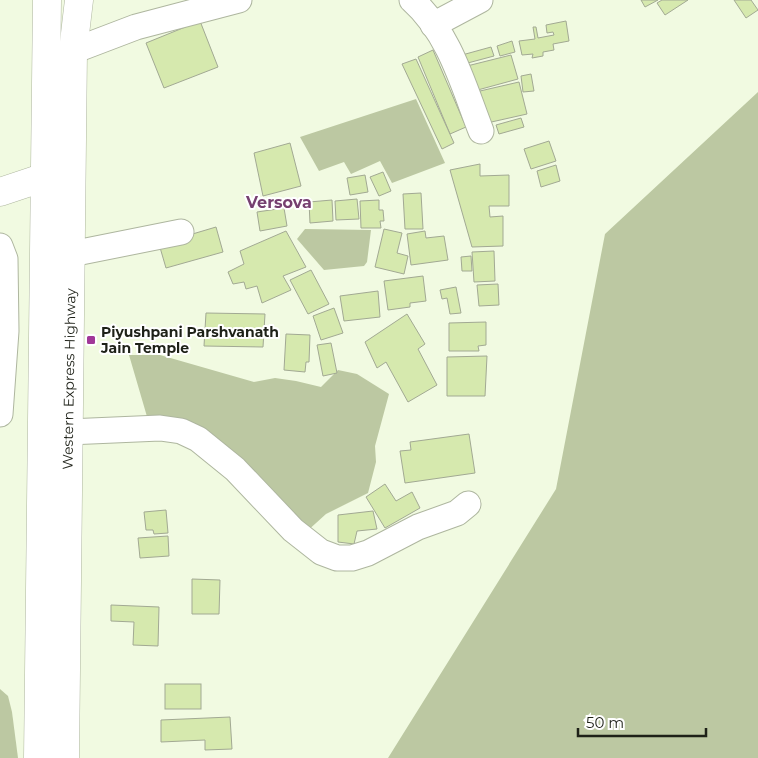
<svg xmlns="http://www.w3.org/2000/svg" width="758" height="758" font-family="Montserrat,sans-serif">
	<rect width="100%" height="100%" fill="#f1fae1"/>
	<!-- green -->
	<g fill="#bcc8a2">
		<path d="M758,92V758H388L556,489L605,234Z"/>
		<path d="M416,99L445,163L392,183L380,161L351,174L344,162L319,171L300,137Z"/>
		<path d="M305,229L371,230L367,262L364,266L324,270L297,239Z"/>
		<path d="M129,355H160L254,382L275,378L296,381L321,387L338,370L357,374L389,394L375,446L376,462L368,493L326,514L305,533L272,489L148,420Z"/>
		<path d="M0,689L8,696L12,712L18,758H0Z"/>
	</g>
	<!-- building -->
	<g fill="#d6e9ae" stroke="#a2a993">
		<path d="M641,0H658L645,7Z"/>
		<path d="M662,0H688L665,15L657,3Z"/>
		<path d="M734,0H751L758,10L746,18Z"/>
		<path d="M200,21L218,67L164,88L146,43Z"/>
		<path d="M566,21L569,41L553,44L554,50L543,52V56L532,58L533,54L522,55L519,41L535,39L533,27H536L538,38L554,35L553,32L547,33L546,25Z"/>
		<path d="M512,41L515,52L500,56L497,46Z"/>
		<path d="M491,47L494,56L464,64L462,55Z"/>
		<path d="M433,50L466,127L450,134L418,57Z"/>
		<path d="M511,55L518,79L474,91L467,66Z"/>
		<path d="M416,59L454,143L442,149L402,64Z"/>
		<path d="M531,74L534,91L523,92L521,76Z"/>
		<path d="M519,82L527,114L487,123L480,91Z"/>
		<path d="M521,118L524,127L499,134L496,125Z"/>
		<path d="M549,141L556,161L531,169L524,149Z"/>
		<path d="M290,143L301,186L263,196L254,153Z"/>
		<path d="M480,164V176L509,175V206H489L490,217L503,216V246L472,247L450,170Z"/>
		<path d="M556,165L560,181L541,187L537,171Z"/>
		<path d="M383,172L391,191L379,196L370,177Z"/>
		<path d="M365,175L368,192L350,195L347,178Z"/>
		<path d="M421,193L423,229H405L403,194Z"/>
		<path d="M357,199L359,219L336,220L335,201Z"/>
		<path d="M332,200L333,221L310,223L309,202Z"/>
		<path d="M379,200V210H383L384,221H380L381,228H361L360,201Z"/>
		<path d="M284,208L287,226L260,231L257,212Z"/>
		<path d="M216,227L223,252L166,268L159,244Z"/>
		<path d="M384,229L402,233L397,253L408,256L404,274L375,267Z"/>
		<path d="M286,231L306,267L283,276L291,290L262,303L257,286L246,289L244,282L233,284L228,272L244,264L240,251Z"/>
		<path d="M425,231L426,238L444,236L448,260L411,265L407,234Z"/>
		<path d="M494,251L495,281L474,282L472,252Z"/>
		<path d="M471,256L472,271H462L461,257Z"/>
		<path d="M311,270L329,304L308,314L290,280Z"/>
		<path d="M423,276L426,301L410,303V307L388,310L384,281Z"/>
		<path d="M498,284L499,305L479,306L477,285Z"/>
		<path d="M456,287L461,313L450,314L447,298L442,299L440,290Z"/>
		<path d="M378,291L380,317L344,321L340,296Z"/>
		<path d="M334,308L343,333L321,340L313,316Z"/>
		<path d="M206,313L265,314L263,347L204,346Z"/>
		<path d="M407,314L425,344L418,349L437,385L408,402L386,362L377,368L365,342Z"/>
		<path d="M486,322V345L478,346L479,351H449V323Z"/>
		<path d="M286,334L310,335L309,362H306L305,372L284,370Z"/>
		<path d="M331,343L337,373L323,376L317,345Z"/>
		<path d="M487,356L485,396H447V357Z"/>
		<path d="M469,434L475,473L405,483L400,451L411,450L410,442Z"/>
		<path d="M385,484L396,501L412,492L420,508L385,528L366,497Z"/>
		<path d="M166,510L168,533L154,534L153,530H146L144,512Z"/>
		<path d="M373,511L377,529L357,531L354,544L338,542V515Z"/>
		<path d="M168,536L169,556L140,558L138,538Z"/>
		<path d="M192,579L220,580L219,614H192Z"/>
		<path d="M111,605L159,607L158,646L133,645L134,622L111,621Z"/>
		<rect x="165" y="684" width="36" height="25"/>
		<path d="M230,717L232,749L205,750V740L161,742V720Z"/>
	</g>
	<g fill="none" stroke-linecap="round" stroke-linejoin="round">
		<defs>
			<g id="minor">
				<path d="M412,0C450,34 463,85 481,131"/>
				<path d="M433,25L480,0"/>
				<path d="M73,51L136,27L239,0"/>
				<path d="M0,246L5,259L6,331L0,414"/>
				<path d="M71,254L181,232"/>
				<path d="M68,432L160,428L181,431L198,439L235,469L293,530L321,552L337,558H352L368,553L418,527L457,513L468,504"/>
			</g>
			<g id="highway">
				<path d="M0,192L45,177"/>
				<path d="M38,758L47,0"/>
				<path d="M65,758L73,51L79,0"/>
			</g>
		</defs>
		<!-- minor casing -->
		<use href="#minor" stroke="#aeb69f" stroke-width="27"/>
		<!-- highway casing -->
		<use href="#highway" stroke="#aeb69f" stroke-width="29"/>
		<!-- minor -->
		<use href="#minor" stroke="#fff" stroke-width="25"/>
		<!-- highway -->
		<use href="#highway" stroke="#fff" stroke-width="28"/>
	</g>
	<!-- markers -->
	<rect fill="#a13798" stroke="#fff" stroke-width="2" x="86" y="335" width="10" height="10" rx="2.5"/>
	<g text-anchor="middle" stroke-width="4" stroke-linejoin="round" paint-order="stroke">
		<!-- poi labels -->
		<g font-size="14" font-weight="bold" fill="#1e2118" stroke="#fff" text-anchor="start">
			<text x="101" y="337">Piyushpani Parshvanath<tspan x="101" dy="16">Jain Temple</tspan></text>
		</g>
		<!-- street labels -->
		<g font-size="14" fill="#1e2118" stroke="#fff">
			<text transform="translate(69 379) rotate(-89)" y="5">Western Express Highway</text>
		</g>
		<!-- quarter labels -->
		<g font-size="16" font-weight="bold" fill="#764070" stroke="#fff">
			<text x="279" y="208">Versova</text>
		</g>
	</g>
	<!-- scale -->
	<path d="M578 728v8h128v-8" fill="none" stroke="#1e2118" stroke-width="2.5"/>
	<text x="586" y="728" font-size="15" fill="#1e2118" stroke="#ffffff" stroke-width="4" paint-order="stroke">50 m</text>
</svg>
